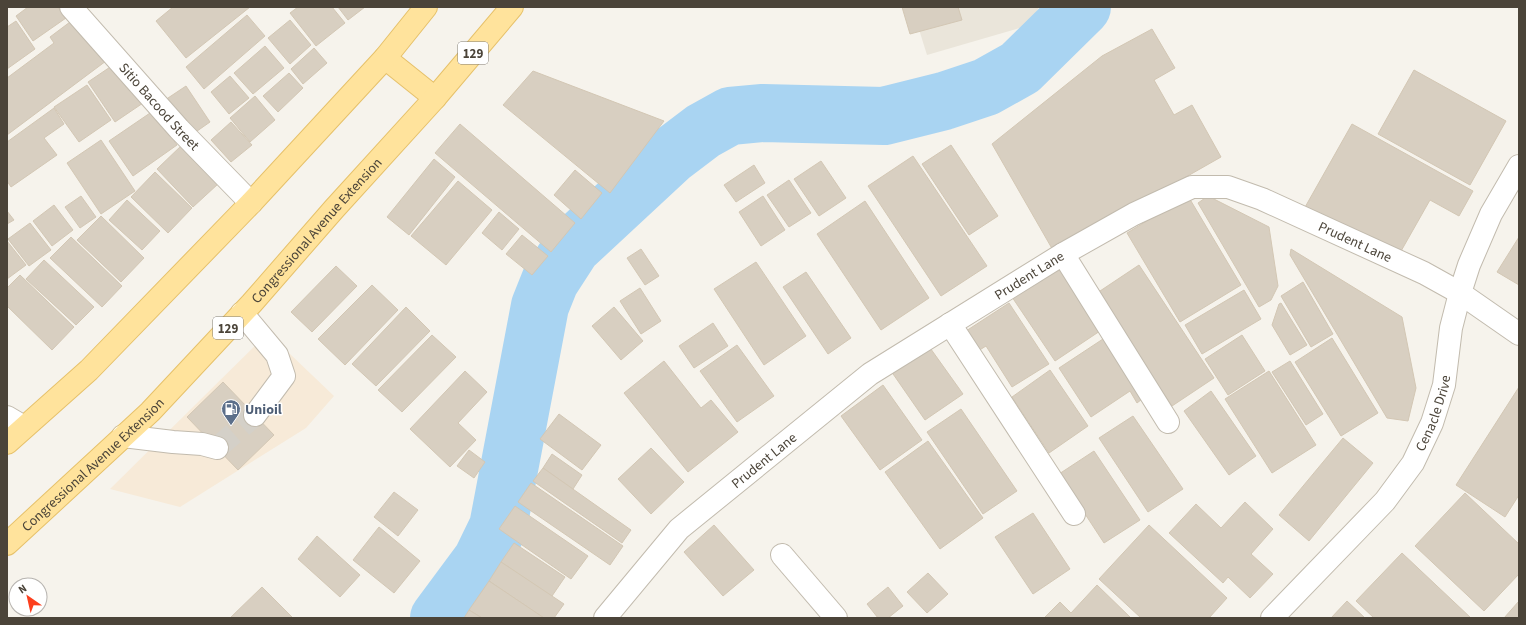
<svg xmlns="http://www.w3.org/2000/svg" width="1526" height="625" font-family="'Source Sans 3',sans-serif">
	<rect width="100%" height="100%" fill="#f6f3ec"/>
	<!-- residential -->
	<path fill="#eae5da" d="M912,7H1039L1030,25L927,55Z"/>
	<!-- commercial -->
	<path fill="#f7ead8" d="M268,333L334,396L306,428L180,507L110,489Z"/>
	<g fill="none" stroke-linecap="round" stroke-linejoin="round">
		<!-- river -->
		<path stroke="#a9d4f2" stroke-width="58" d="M439,618L482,560L498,527L540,306L550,281L572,247L670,156L703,131L730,116L763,113L884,116L944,101L986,87L1020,68L1082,7"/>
	</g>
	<!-- building -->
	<g fill="#d8cfc1" stroke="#d3c7b4">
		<path d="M28,7H58L66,18L33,41L16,16Z"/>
		<path d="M173,7H250L186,58L156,21Z"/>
		<path d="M298,7H332L345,23L316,46L290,13Z"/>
		<path d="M338,7H365L348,20Z"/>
		<path d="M902,7H958L962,20L910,34Z"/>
		<path d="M247,15L265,36L204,89L186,67Z"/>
		<path d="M78,16L110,58L7,135V78L54,43L50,37Z"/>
		<path d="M290,20L311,45L290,64L268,38Z"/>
		<path d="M16,21L35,49L7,69V27Z"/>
		<path d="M1152,29L1175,68L1154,80L1174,115L1192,105L1221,157L1054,252L992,144L1102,56Z"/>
		<path d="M265,46L284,68L253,94L234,73Z"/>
		<path d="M314,48L327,63L303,84L291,69Z"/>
		<path d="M119,61L146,101L115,122L88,82Z"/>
		<path d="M1414,70L1506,121L1470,185L1378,134Z"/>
		<path d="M533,71L664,121L610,193L503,105Z"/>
		<path d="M289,73L303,88L278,112L263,96Z"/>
		<path d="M230,76L249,98L229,114L211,92Z"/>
		<path d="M87,85L111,120L79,142L54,107Z"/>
		<path d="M186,86L210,122L190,136L165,100Z"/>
		<path d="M255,96L275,120L250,142L230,118Z"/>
		<path d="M54,108L64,124L44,138L57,155L11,187L7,181V142Z"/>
		<path d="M153,111L177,145L133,176L109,141Z"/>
		<path d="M231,122L252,145L231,162L211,140Z"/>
		<path d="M460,124L575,223L551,252L435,153Z"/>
		<path d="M1352,124L1473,191L1459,216L1430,200L1396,260L1304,209Z"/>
		<path d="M101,140L135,191L101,214L67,163Z"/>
		<path d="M182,145L218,184L193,207L157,169Z"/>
		<path d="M951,145L998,216L969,235L922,164Z"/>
		<path d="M913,156L987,266L941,296L868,186Z"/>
		<path d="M434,159L455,177L409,235L387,217Z"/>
		<path d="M821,161L846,198L819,216L794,179Z"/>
		<path d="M754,165L765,183L736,202L724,185Z"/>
		<path d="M575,170L602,193L581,219L554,195Z"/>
		<path d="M155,172L192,208L168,233L131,197Z"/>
		<path d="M789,180L811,213L789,227L767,195Z"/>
		<path d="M458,181L492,210L446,265L411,236Z"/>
		<path d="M81,196L96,217L80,228L65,207Z"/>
		<path d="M763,196L785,230L761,246L739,212Z"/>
		<path d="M1188,196L1241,285L1180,322L1127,233Z"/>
		<path d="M1208,196L1269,227L1278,286L1271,300L1259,307L1198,203Z"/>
		<path d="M127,200L160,231L142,250L109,220Z"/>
		<path d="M865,201L929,298L881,330L817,234Z"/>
		<path d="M54,205L73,230L52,246L33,221Z"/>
		<path d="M7,211L14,220L7,224Z"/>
		<path d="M499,212L519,229L502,250L482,233Z"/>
		<path d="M101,216L144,258L121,282L77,240Z"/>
		<path d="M30,223L51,250L29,266L8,239Z"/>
		<path d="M522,235L548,256L532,275L506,254Z"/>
		<path d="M71,237L122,286L102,307L50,258Z"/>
		<path d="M1519,237V285L1497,272Z"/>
		<path d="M7,241L26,265L7,279Z"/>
		<path d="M641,249L659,276L645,285L627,258Z"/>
		<path d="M1291,249L1402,317L1416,388L1408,421L1387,418L1290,255Z"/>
		<path d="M44,260L94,307L76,325L26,279Z"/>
		<path d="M756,262L806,336L764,365L714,289Z"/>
		<path d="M1060,265L1103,329L1055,361L1012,297Z"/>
		<path d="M1139,265L1214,378L1172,406L1097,293Z"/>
		<path d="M336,266L357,286L312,332L291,312Z"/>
		<path d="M806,272L851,338L828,354L783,287Z"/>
		<path d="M20,275L74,327L52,350L7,306V288Z"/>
		<path d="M1303,282L1333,334L1311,347L1281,296Z"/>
		<path d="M372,285L398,310L345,365L318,339Z"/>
		<path d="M640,288L661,321L641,334L620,301Z"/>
		<path d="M1244,290L1261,319L1202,354L1185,325Z"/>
		<path d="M1009,303L1049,364L1012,387L986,346L978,351L966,331Z"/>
		<path d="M1281,303L1307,345L1290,355L1272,325L1279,304Z"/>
		<path d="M406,307L430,331L376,386L352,364Z"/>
		<path d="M614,307L643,341L621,360L592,326Z"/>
		<path d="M713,323L728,346L694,368L679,346Z"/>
		<path d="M432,335L456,357L402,412L378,390Z"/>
		<path d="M1242,335L1265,371L1228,395L1205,359Z"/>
		<path d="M1106,337L1146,396L1137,403L1130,391L1091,417L1059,368Z"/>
		<path d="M1332,338L1378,413L1341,436L1295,362Z"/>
		<path d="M737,345L774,396L737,422L700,371Z"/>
		<path d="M928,345L963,394L925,420L891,371Z"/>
		<path d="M664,361L701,408L711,400L738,432L688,472L624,393Z"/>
		<path d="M1290,361L1323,414L1306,425L1272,372Z"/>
		<path d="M1050,370L1088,426L1049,453L1012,397Z"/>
		<path d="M465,371L487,392L458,423L476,440L450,467L410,429Z"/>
		<path d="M1269,371L1316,445L1272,473L1225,399Z"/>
		<path d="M223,382L274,435L238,470L187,417Z"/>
		<path d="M883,385L922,440L880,470L841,416Z"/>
		<path d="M1519,387V495L1505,517L1456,485Z"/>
		<path d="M1211,391L1256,456L1229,475L1184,411Z"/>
		<path d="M961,409L1017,491L983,514L927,432Z"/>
		<path d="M559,414L601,445L582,470L540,439Z"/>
		<path d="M1133,416L1183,489L1148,512L1099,438Z"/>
		<path d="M1343,438L1373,463L1309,541L1279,515Z"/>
		<path d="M928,441L983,518L940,549L885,472Z"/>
		<path d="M651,448L684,482L651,514L618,479Z"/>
		<path d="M469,450L485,462L474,478L457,466Z"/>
		<path d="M1094,451L1140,520L1104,543L1059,474Z"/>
		<path d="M552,454L582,475L573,489L543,468Z"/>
		<path d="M543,468L631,530L622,543L533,481Z"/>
		<path d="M531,483L623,546L610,565L518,502Z"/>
		<path d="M394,492L418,510L398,536L374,517Z"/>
		<path d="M1465,493L1519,544V574L1484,611L1415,546Z"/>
		<path d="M1245,502L1273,529L1251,554L1273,574L1250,598L1228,577L1223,583L1169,533L1196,504L1221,528Z"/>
		<path d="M515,506L588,556L571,579L499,529Z"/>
		<path d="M1033,513L1070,569L1033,594L995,537Z"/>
		<path d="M714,525L754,570L723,596L684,552Z"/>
		<path d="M1149,525L1227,598L1209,618H1141L1099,579Z"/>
		<path d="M379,527L420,561L394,593L353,560Z"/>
		<path d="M317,536L360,575L340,597L298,559Z"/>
		<path d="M514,543L565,577L552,596L501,562Z"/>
		<path d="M1402,553L1471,618H1374L1356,601Z"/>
		<path d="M501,562L564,604L554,618H544L489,581Z"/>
		<path d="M928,573L948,594L927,613L907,592Z"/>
		<path d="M489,581L544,618H482L469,610Z"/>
		<path d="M1097,585L1131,618H1044L1060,602L1071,613Z"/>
		<path d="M262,587L293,618H230Z"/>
		<path d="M888,587L903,606L888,618H878L867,604Z"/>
		<path d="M1347,601L1365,618H1331Z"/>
		<path d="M1519,601V618H1504Z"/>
		<path d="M469,610L482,618H464Z"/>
	</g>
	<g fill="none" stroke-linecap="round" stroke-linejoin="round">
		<!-- minor-tunnel -->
		<path stroke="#d4d0c8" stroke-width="22" stroke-dasharray="22 11" stroke-linecap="butt" d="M217,448L255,415"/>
		<defs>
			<g id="minor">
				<path id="s1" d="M71,7L179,129L251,203"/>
				<path d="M1063,254L1168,422"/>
				<path d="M242,313L277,355L284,376L255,415"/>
				<path d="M950,324L1074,514"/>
				<path d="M7,417L24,427"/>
				<path d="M123,436L173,442L202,444L217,448"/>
				<path d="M782,555L836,618"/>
				<path id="s2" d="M605,618L679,529L870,374L1063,254L1134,214L1192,187H1228L1262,199L1424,273L1460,293L1519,334"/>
				<path id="s3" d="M1272,618L1385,501L1413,463L1432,423L1444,385L1451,328L1460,293L1469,265L1491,214L1519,166"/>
			</g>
			<g id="major">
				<path d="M385,58L435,98"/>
				<path d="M7,443L89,370L251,203L385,58L426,7"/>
				<path id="s4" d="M7,544L150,412L252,303L334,209L435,98L512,7"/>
			</g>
		</defs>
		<!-- minor casing -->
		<use href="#minor" stroke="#c2bbae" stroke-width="24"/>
		<!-- major casing -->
		<use href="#major" stroke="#e6c16a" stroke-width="24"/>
		<!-- minor -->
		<use href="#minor" stroke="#fff" stroke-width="22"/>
		<!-- major -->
		<use href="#major" stroke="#ffe39c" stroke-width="22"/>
	</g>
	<!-- icons -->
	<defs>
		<symbol id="fuel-pin" viewBox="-11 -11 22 30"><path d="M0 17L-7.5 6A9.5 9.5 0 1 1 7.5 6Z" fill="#5c6f8a" stroke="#fff"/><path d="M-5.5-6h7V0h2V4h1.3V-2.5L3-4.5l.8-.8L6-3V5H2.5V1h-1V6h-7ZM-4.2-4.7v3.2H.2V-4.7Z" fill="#fff"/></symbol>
	</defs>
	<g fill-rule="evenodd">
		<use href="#fuel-pin" x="220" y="398" width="22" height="30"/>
	</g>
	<g text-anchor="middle" stroke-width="3" stroke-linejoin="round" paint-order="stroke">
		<!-- shield labels -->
		<g fill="#fff" stroke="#817c74" stroke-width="1">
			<rect x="458" y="42" width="30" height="22" rx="3"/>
			<rect x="213" y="317" width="30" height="22" rx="3"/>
		</g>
		<g font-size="13" font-weight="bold" fill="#4b4439">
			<text x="473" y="58">129</text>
			<text x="228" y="333">129</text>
		</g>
		<!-- street labels -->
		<g font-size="14" fill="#4b4439" stroke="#fff">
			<text dy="5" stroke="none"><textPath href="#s1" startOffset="133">Sitio Bacood Street</textPath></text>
			<text dy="5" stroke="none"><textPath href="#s4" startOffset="441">Congressional Avenue Extension</textPath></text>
			<text dy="5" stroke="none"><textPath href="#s2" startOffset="909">Prudent Lane</textPath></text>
			<text dy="5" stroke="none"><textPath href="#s2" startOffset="549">Prudent Lane</textPath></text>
			<text dy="5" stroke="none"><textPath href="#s3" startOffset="264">Cenacle Drive</textPath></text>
			<text dy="5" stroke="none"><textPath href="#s2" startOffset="225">Prudent Lane</textPath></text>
			<text dy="5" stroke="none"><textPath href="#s4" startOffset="117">Congressional Avenue Extension</textPath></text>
		</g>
		<!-- service labels -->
		<g font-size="14" font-weight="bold" fill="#4e5e75" stroke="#fff" text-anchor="start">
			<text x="245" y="414">Unioil</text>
		</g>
	</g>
	<!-- border -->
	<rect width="1526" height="625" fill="none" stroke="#4b4439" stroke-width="16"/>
	<!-- north arrow -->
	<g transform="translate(28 597) rotate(326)"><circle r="19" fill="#ffffff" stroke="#b7b4b0"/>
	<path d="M0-3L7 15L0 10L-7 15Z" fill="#fc3f1d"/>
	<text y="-6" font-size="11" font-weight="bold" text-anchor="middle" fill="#4b4439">N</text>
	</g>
</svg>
